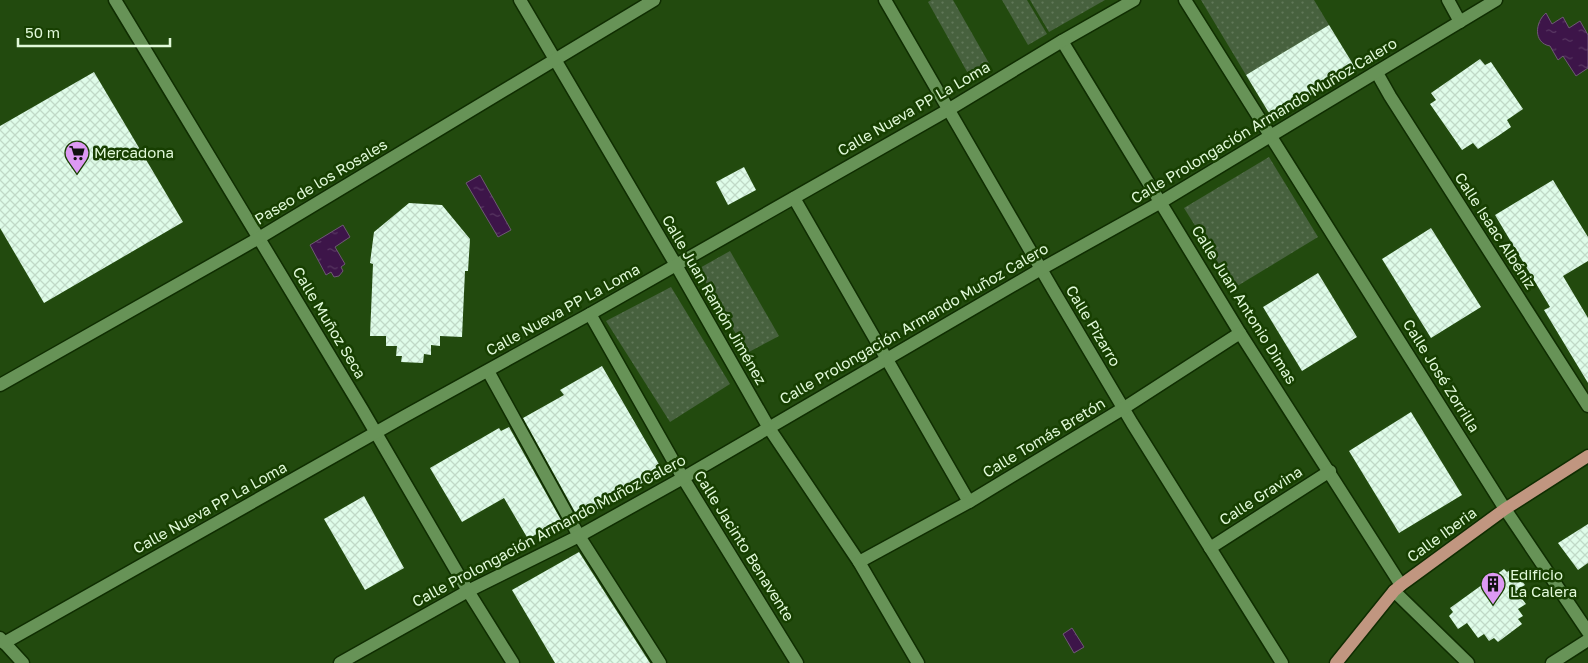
<svg xmlns="http://www.w3.org/2000/svg" width="1588" height="663" font-family="'Golos Text',sans-serif">
	<defs>
		<pattern id="grass-dots" width="8" height="8" patternUnits="userSpaceOnUse" patternTransform="scale(1.25)"><rect width="8" height="8" fill="#47613e"/><path d="M2 2h.1M6 6h.1" fill="none" stroke="#617859" stroke-width="1.8" stroke-linecap="round"/></pattern>
		<pattern id="water-ripples" width="26" height="14" patternUnits="userSpaceOnUse" patternTransform="scale(1.25)"><rect width="26" height="14" fill="#3d1549"/><path d="M2 4q2-2 4 0t4 0M15 11q2-2 4 0t4 0" fill="none" stroke="#593863"/></pattern>
		<pattern id="building-cross-hatch" width="8" height="8" patternUnits="userSpaceOnUse" patternTransform="scale(1.25)"><rect width="8" height="8" fill="#dffce9"/><path d="M0 0l8 8M0 8l8-8" fill="none" stroke="#c0d9c7"/></pattern>
	</defs>
	<rect width="100%" height="100%" fill="#224a0e"/>
	<!-- grass -->
	<g fill="url(#grass-dots)">
		<path d="M931,0H953L990,65L970,77L928,2Z"/>
		<path d="M1002,0H1027L1047,34L1028,45Z"/>
		<path d="M1030,0H1105L1049,32Z"/>
		<path d="M1201,0H1314L1329,25L1246,75Z"/>
		<path d="M1269,157L1318,237L1234,288L1184,208Z"/>
		<path d="M730,251L779,336L747,353L698,269Z"/>
		<path d="M671,287L730,384L670,422L606,321Z"/>
	</g>
	<!-- water -->
	<g fill="url(#water-ripples)" stroke="#6e5974">
		<path d="M1546,13L1552,24L1563,17L1569,28L1580,21L1588,35V68L1576,76L1563,56L1558,60L1550,46C1533,43 1535,22 1546,13Z"/>
		<path d="M480,175L511,230L498,237L466,183Z"/>
		<path d="M343,225L350,237L335,247L345,264L341,267L343,271L339,276L334,277L331,272L326,275L310,245Z"/>
		<path d="M1072,628L1084,647L1074,653L1063,634Z"/>
	</g>
	<!-- building -->
	<g fill="url(#building-cross-hatch)">
		<path d="M1329,25L1356,69L1272,118L1246,75Z"/>
		<path d="M1480,59L1485,65L1491,62L1523,109L1507,120L1511,127L1498,136L1478,149L1473,143L1462,150L1430,104L1436,100L1431,93Z"/>
		<path d="M94,72L183,222L44,303L0,228V126Z"/>
		<path d="M744,167L756,190L728,205L716,182Z"/>
		<path d="M1553,180L1588,237V261L1563,276L1588,318V383L1544,310L1550,307L1495,215Z"/>
		<path d="M409,203L442,205L470,239L468,271H465L462,337L440,336V346L431,345V355L424,354L423,363L401,362L402,356H396L397,346H386V336H370L373,264L370,263L374,232Z"/>
		<path d="M1431,228L1481,307L1431,338L1382,259Z"/>
		<path d="M1318,273L1357,337L1302,371L1263,307Z"/>
		<path d="M602,366L663,471L584,517L580,510L575,512L523,418L564,395L560,390Z"/>
		<path d="M1411,412L1462,495L1399,533L1349,451Z"/>
		<path d="M509,427L561,520L528,539L504,498L462,522L430,468L499,428L501,431Z"/>
		<path d="M364,496L404,568L365,590L324,519Z"/>
		<path d="M1588,524V563L1578,570L1558,543Z"/>
		<path d="M579,552L650,663H555L512,590Z"/>
		<path d="M1513,568L1525,585L1516,591L1526,604L1518,609L1523,616L1518,619L1522,624L1498,642L1494,638L1489,641L1484,634L1478,638L1467,623L1458,629L1449,616L1453,612L1450,608L1504,569L1507,572Z"/>
	</g>
	<g fill="none" stroke-linecap="round" stroke-linejoin="round">
		<defs>
			<g id="minor">
				<path d="M115,0L362,409L468,591L513,663"/>
				<path d="M520,0L676,265L769,428L859,562L918,663"/>
				<path d="M885,0L1052,288L1132,423L1282,663"/>
				<path d="M1185,0L1505,509L1588,632"/>
				<path d="M1448,0L1460,22"/>
				<path d="M1062,41L1240,333L1401,585"/>
				<path d="M1377,73L1390,96L1588,406"/>
				<path d="M794,198L969,502"/>
				<path d="M590,314L683,478L797,663"/>
				<path d="M488,371L579,536L660,663"/>
				<path d="M0,385L259,238L654,0"/>
				<path d="M1210,548L1330,471"/>
				<path d="M859,562L969,502L1124,408L1240,333"/>
				<path d="M1394,591L1468,663"/>
				<path d="M0,638L23,663"/>
				<path d="M4,643L405,416L590,314L948,110L1062,41L1134,0"/>
				<path d="M340,663L468,591L579,536L683,478L1041,269L1161,202L1496,0"/>
				<path d="M1552,663L1588,640"/>
			</g>
			<path id="major" d="M1336,663L1394,591L1401,585L1505,509L1588,456"/>
		</defs>
		<!-- minor casing -->
		<use href="#minor" stroke="#0f2d01" stroke-width="15"/>
		<!-- major casing -->
		<use href="#major" stroke="#0f2d01" stroke-width="15"/>
		<!-- minor -->
		<use href="#minor" stroke="#679357" stroke-width="12"/>
		<!-- major -->
		<use href="#major" stroke="#c19680" stroke-width="12"/>
	</g>
	<!-- icons -->
	<defs>
		<symbol id="supermarket-pin" viewBox="-11 -11 22 30"><path d="M0 17L-7.5 6A9.5 9.5 0 1 1 7.5 6Z" fill="#dd99f3" stroke="#173f01"/><path d="M-6-5.5h2.5l.6 2H6L4.5 2H-2.5L-4.4-4H-6ZM-1.5 3.2a1.3 1.3 0 1 0 .1 0ZM3 3.2a1.3 1.3 0 1 0 .1 0Z" fill="#111"/></symbol>
		<symbol id="building-pin" viewBox="-11 -11 22 30"><path d="M0 17L-7.5 6A9.5 9.5 0 1 1 7.5 6Z" fill="#dd99f3" stroke="#173f01"/><path d="M-4-6H4V6H1V3H-1V6H-4ZM-2.5-4.3h1.7v1.8h-1.7ZM.8-4.3h1.7v1.8H.8ZM-2.5-1h1.7V.8h-1.7ZM.8-1h1.7V.8H.8Z" fill="#111"/></symbol>
	</defs>
	<g fill-rule="evenodd">
		<use href="#supermarket-pin" x="63" y="139" width="28" height="38"/>
		<use href="#building-pin" x="1479" y="570" width="28" height="38"/>
	</g>
	<g text-anchor="middle" stroke-width="5" stroke-linejoin="round" paint-order="stroke">
		<!-- street labels -->
		<g font-size="15" fill="#e1f9d9" stroke="#173f01">
			<text transform="translate(914 109) rotate(-30)" y="5">Calle Nueva PP La Loma</text>
			<text transform="translate(1264 121) rotate(-31)" y="5">Calle Prolongación Armando Muñoz Calero</text>
			<text transform="translate(321 182) rotate(-31)" y="5">Paseo de los Rosales</text>
			<text transform="translate(1495 231) rotate(57)" y="5">Calle Isaac Albéniz</text>
			<text transform="translate(714 300) rotate(60)" y="5">Calle Juan Ramón Jiménez</text>
			<text transform="translate(1244 305) rotate(58)" y="5">Calle Juan Antonio Dimas</text>
			<text transform="translate(563 310) rotate(-29)" y="5">Calle Nueva PP La Loma</text>
			<text transform="translate(329 323) rotate(59)" y="5">Calle Muñoz Seca</text>
			<text transform="translate(914 324) rotate(-30)" y="5">Calle Prolongación Armando Muñoz Calero</text>
			<text transform="translate(1093 326) rotate(59)" y="5">Calle Pizarro</text>
			<text transform="translate(1441 376) rotate(58)" y="5">Calle José Zorrilla</text>
			<text transform="translate(1044 438) rotate(-31)" y="5">Calle Tomás Bretón</text>
			<text transform="translate(1261 496) rotate(-33)" y="5">Calle Gravina</text>
			<text transform="translate(210 508) rotate(-29)" y="5">Calle Nueva PP La Loma</text>
			<text transform="translate(549 531) rotate(-28)" y="5">Calle Prolongación Armando Muñoz Calero</text>
			<text transform="translate(1442 535) rotate(-36)" y="5">Calle Iberia</text>
			<text transform="translate(744 546) rotate(58)" y="5">Calle Jacinto Benavente</text>
		</g>
		<!-- poi labels -->
		<g font-size="15" fill="#e1f9d9" stroke="#173f01" text-anchor="start">
			<text x="94" y="158">Mercadona</text>
			<text x="1510" y="580">Edificio<tspan x="1510" dy="17">La Calera</tspan></text>
		</g>
	</g>
	<!-- scale -->
	<path d="M18 38v8h152v-8" fill="none" stroke="#e1f9d9" stroke-width="2.5"/>
	<text x="25" y="38" font-size="15" fill="#e1f9d9" stroke="#173f01" stroke-width="4" paint-order="stroke">50 m</text>
</svg>
